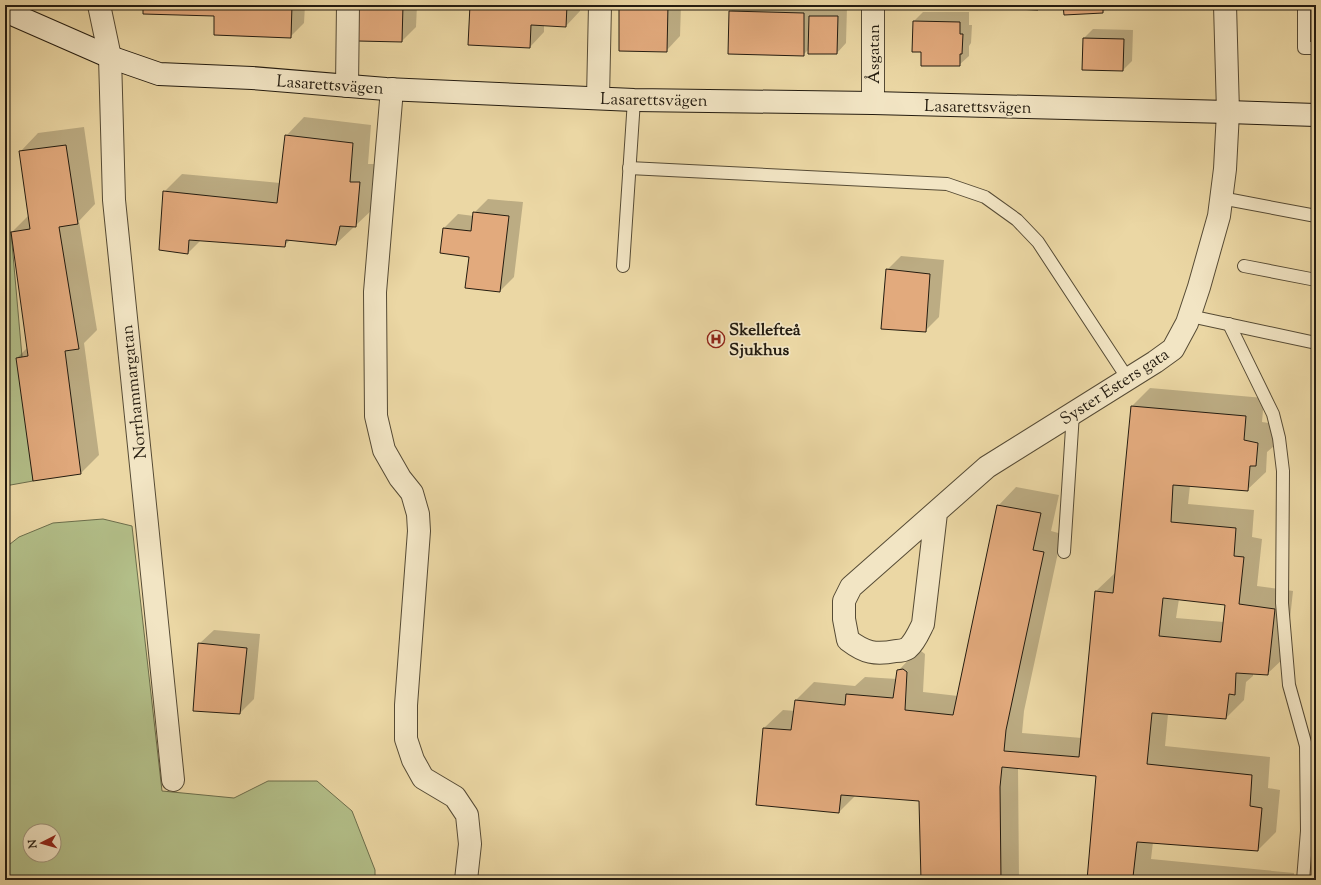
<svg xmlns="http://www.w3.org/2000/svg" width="1321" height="885" font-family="'Sorts Mill Goudy',serif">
	<rect width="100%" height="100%" fill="#ebd7a4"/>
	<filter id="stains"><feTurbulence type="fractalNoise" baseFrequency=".005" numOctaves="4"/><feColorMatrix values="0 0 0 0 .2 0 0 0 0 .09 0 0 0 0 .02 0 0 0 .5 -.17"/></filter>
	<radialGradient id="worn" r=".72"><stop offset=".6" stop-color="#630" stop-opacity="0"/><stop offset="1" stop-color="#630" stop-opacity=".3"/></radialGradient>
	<!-- green -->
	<g fill="#b3bf89" stroke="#6c6e4c" fill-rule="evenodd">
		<path d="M11,232L33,481L5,486V233Z"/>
		<path d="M103,519L132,526L162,791L234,798L268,781H317L352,811L375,870V880H5V548L19,537L53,523ZM30,831H54V855H30Z"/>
	</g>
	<!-- shadow -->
	<g fill="#0003" fill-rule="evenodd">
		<path d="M144,5H305L304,23L290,37L215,15Z"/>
		<path d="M359,5H417L416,27L402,41L359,40Z"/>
		<path d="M471,5H580V11L566,26L544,25V32L530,47Z"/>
		<path d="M620,5H681L680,36L666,51Z"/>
		<path d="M737,5H818V7H847L846,43L837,53L809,49L803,55L730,12Z"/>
		<path d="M1064,5H1110L1103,12Z"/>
		<path d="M923,12H969V25H972L971,43L969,46V56L959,65L914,21Z"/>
		<path d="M1093,29L1133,30L1132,61L1123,70L1084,38Z"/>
		<path d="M304,117L371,125L368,164H378L374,208L336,244L291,239L284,246L201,240L188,253L164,192L182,174L280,183L286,136Z"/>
		<path d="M84,127L95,204L79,221L97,330L84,343L99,455L81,473L17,358L28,347L12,232L29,215L20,152L38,133Z"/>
		<path d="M488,199L523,202L514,277L500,291L470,256L444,228L458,214L474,216V213Z"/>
		<path d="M901,256L944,260L939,317L925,331L887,270Z"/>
		<path d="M1150,388L1264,398L1262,422L1276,424L1274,446L1267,452L1266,472L1247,490L1190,486L1188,504L1254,510L1252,537L1262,539L1257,586L1293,591L1286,656L1267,674L1253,673V676L1246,682L1244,700L1226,718L1168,714L1165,746L1270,757L1268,788L1280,790L1276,832L1258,850L1153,842L1151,859L1294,873V880H1088L1097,775L1018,767L1019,880H922L920,800L856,795L839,812L764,728L783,710L795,711L796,700L814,682L855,686L865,677L897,679L898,671L916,652L921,651L925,654L923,692L958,696L998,506L1016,487L1059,495L1051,531L1062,534L1024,711L1022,733L1082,738L1096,591L1115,573H1116L1132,406ZM1179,599L1226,604L1224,622L1176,618Z"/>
		<path d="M214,630L260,634L254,699L240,713L199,644Z"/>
	</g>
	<!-- building -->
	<g fill="#e2aa7d" stroke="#241c10" fill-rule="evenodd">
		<path d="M143,5H292L291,38L214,35V16L143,14Z"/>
		<path d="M358,5H403L402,42L358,41Z"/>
		<path d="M470,5H567L566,27L531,25L530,48L468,45Z"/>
		<path d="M619,5H668L667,52L619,51Z"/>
		<path d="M1014,5H1038V10L1014,9Z"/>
		<path d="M1063,5H1103V13L1064,15Z"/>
		<path d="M729,11L804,13V56L728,54Z"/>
		<path d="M809,16H838L837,54H808Z"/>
		<path d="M913,21L960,22V34H963L962,54H960V66H921V52H912Z"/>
		<path d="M1083,38L1124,39L1123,71L1082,70Z"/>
		<path d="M285,135L353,143L350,182H360L356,227L340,226L336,245L286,240L285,247L189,240L188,254L159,250L163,191L277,203Z"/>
		<path d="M66,145L78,224L59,227L79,349L65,351L81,474L33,481L16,358L28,356L11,232L30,229L19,151Z"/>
		<path d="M473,212L509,216L500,292L465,288L469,257L440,253L443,228L471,231Z"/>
		<path d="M886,269L930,274L926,332L881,329Z"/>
		<path d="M1131,406L1246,416L1244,440L1258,443L1256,466H1250L1248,491L1173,485L1171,522L1236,528L1234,556L1244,557L1239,604L1275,609L1268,675L1236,673L1235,695L1229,694L1226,719L1152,713L1147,764L1252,775L1250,806L1262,808L1258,851L1137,842L1133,877L1162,880H1087L1096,776L1002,767L1000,787L1001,880H921L919,801L841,795L839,813L756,805L763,728L791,730L795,700L845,705L846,694L893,698L897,670L903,669L907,672L905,710L953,715L997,505L1041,513L1033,550L1044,552L1006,730L1004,751L1079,757L1095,591L1113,593ZM1163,598L1225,605L1221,642L1159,636Z"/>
		<path d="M198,643L247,648L240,714L193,711Z"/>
	</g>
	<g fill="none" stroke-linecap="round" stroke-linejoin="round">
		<defs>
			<g id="lane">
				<path d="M1304,5V48H1316"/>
				<path d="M629,168L947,184L985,197L1017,220L1038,242L1128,379"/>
				<path d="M1221,198L1316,216"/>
				<path d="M623,266L634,100"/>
				<path d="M1244,266L1316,280"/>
				<path d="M1190,316L1316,343"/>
				<path d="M1229,324L1273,414L1279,438L1283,471L1282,603L1289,685L1306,746L1307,831L1303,880"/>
				<path d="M1064,552L1073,413"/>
			</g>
			<g id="street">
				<path d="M99,5L110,57L114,200L173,780"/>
				<path d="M347,86L348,5"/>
				<path d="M392,89L375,292L376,416L384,450L400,478L412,493L418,514L419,531L406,705V739L413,760L423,778L455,797L467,815L470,844L466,880"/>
				<path d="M598,98L600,5"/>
				<path d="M873,103V5"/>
				<path d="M936,513L923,624C919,632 915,642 908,648C905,650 899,651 896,651C875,655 865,653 848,640L844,619V601L851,587L987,467L1155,362L1173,349L1187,323L1199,287L1219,216L1225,169L1228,112L1225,5"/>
			</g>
			<path id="secondary" d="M5,11L110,57L159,74L252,78L386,89L634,100L873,103L1228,112L1316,115"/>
		</defs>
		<!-- lane casing -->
		<use href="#lane" stroke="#564b35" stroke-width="14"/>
		<!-- street casing -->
		<use href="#street" stroke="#564b35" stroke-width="24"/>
		<!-- secondary casing -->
		<use href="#secondary" stroke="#241c10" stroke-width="24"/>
		<!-- lane -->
		<use href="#lane" stroke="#f2e5c4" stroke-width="12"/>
		<!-- street -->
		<use href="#street" stroke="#f2e5c4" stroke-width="22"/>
		<!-- secondary -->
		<use href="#secondary" stroke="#f2e5c4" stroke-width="22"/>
	</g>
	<!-- icons -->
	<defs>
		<symbol id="hospital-ring" viewBox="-11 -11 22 22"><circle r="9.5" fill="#f2e5c4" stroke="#8f2418" stroke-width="1.5"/><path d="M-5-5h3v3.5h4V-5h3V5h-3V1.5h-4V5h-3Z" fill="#8f2418"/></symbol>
	</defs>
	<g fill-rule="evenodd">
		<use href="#hospital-ring" x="706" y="329" width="20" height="20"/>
	</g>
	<g text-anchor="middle" stroke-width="3.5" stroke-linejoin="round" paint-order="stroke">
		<!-- street labels -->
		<g font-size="17" fill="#241c10" stroke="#f2e5c4">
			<text transform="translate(873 54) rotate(-90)" y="6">Åsgatan</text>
			<text transform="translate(330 84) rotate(4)" y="6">Lasarettsvägen</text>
			<text transform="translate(654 99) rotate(1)" y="6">Lasarettsvägen</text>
			<text transform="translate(978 106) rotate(1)" y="6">Lasarettsvägen</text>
			<text transform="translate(1114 386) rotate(-33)" y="6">Syster Esters gata</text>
			<text transform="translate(133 392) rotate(-96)" y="6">Norrhammargatan</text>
		</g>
		<!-- poi labels -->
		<g font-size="17" font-weight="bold" fill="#241c10" stroke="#f2e5c4" text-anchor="start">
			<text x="729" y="335">Skellefteå<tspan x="729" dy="20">Sjukhus</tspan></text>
		</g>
	</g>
	<!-- margin -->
	<rect width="1321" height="885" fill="none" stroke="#ebd7a4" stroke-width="20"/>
	<rect x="6" y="6" width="1309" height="873" fill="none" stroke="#241c10" stroke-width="2"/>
	<rect x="10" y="10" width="1301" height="865" fill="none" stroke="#241c10"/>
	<!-- north arrow -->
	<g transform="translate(42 843) rotate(264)"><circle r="19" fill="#f2e5c4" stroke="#a0957c"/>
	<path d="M0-3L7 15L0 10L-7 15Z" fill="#8f2418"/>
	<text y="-6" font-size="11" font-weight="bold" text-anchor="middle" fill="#241c10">N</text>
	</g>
	<rect width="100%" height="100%" filter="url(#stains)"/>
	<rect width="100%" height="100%" fill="url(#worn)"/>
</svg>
